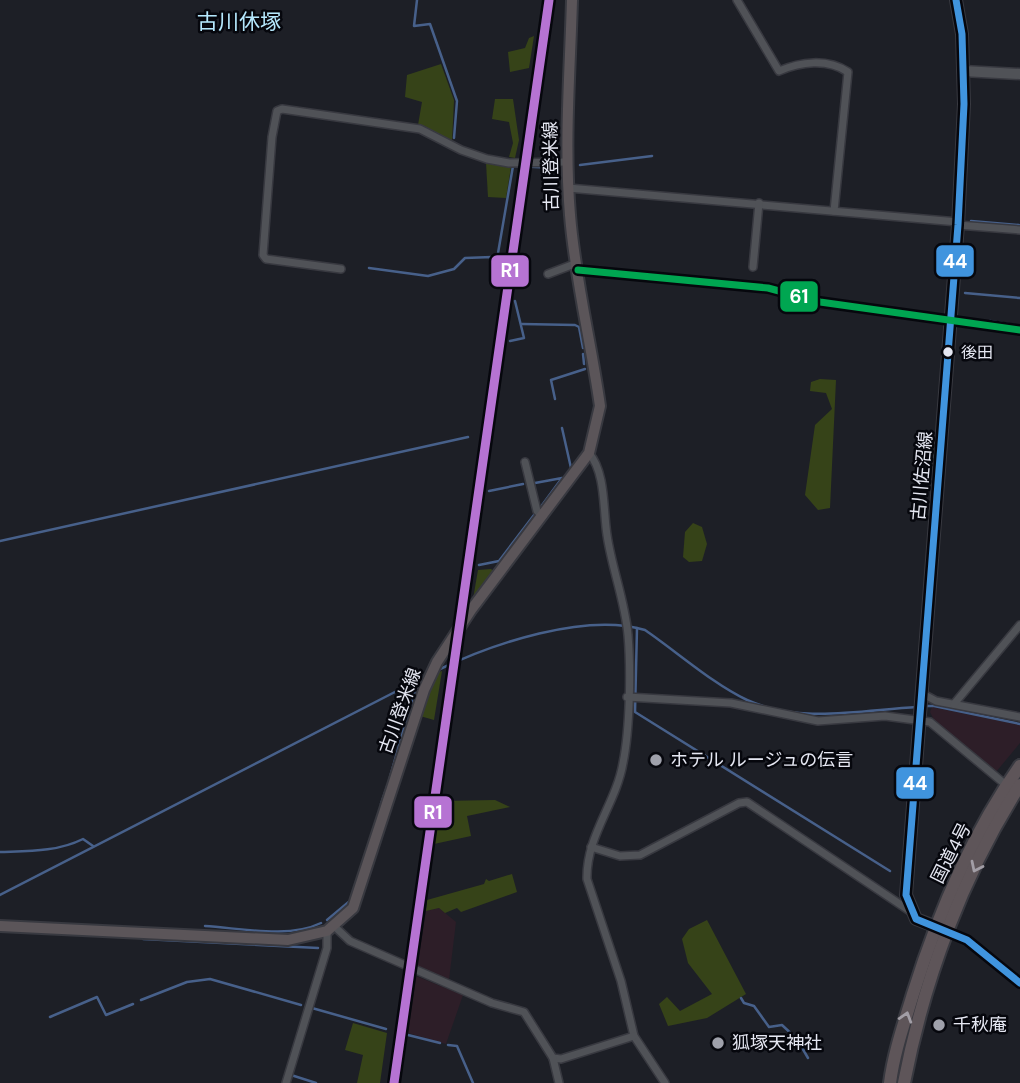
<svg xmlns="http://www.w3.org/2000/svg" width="1020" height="1083" viewBox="0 0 1020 1083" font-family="'DM Sans','Noto Sans JP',sans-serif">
  <rect width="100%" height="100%" fill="#1d1f26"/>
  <g fill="#2d1e28">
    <path d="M932,707L1020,725V743L996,772L936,724L930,712Z"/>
    <path d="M439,908L456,922L449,980L417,967L426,911Z"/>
    <path d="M416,976L463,995L446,1044L408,1033Z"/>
  </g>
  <g fill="#364318">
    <path d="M534,36L529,68L510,72L508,52L525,48L529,38Z"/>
    <path d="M441,64L454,100L452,142L418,125L422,102L405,97L407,75Z"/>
    <path d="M495,99H513L519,140L515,158L509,157L513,143L509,122L492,119Z"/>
    <path d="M486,163L511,167L506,198L488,197Z"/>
    <path d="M820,379L836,380L830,508L818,510L805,495L815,425L832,409L826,393L810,391L811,382Z"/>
    <path d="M693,523L702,527L707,544L702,561L689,562L683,557L685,532Z"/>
    <path d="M491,569L495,572L473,599L478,570Z"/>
    <path d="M442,671L434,720L420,716L434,674Z"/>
    <path d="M495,800L510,807L467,816L471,836L434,844L441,801Z"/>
    <path d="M512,874L517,892L461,912L457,908L445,913L439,908L426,911L427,900L484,884L486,879L489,881Z"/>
    <path d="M707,920L746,994L707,1018L668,1026L659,1004L667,997L680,1011L712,994L688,963L682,939L689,929Z"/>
    <path d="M353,1023L387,1033L380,1083H357L363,1055L345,1050Z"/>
  </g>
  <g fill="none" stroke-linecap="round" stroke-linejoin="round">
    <g stroke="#47608a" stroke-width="2.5">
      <path d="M417,0L414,26L430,24L457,101L454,138"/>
      <path d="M580,165L652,156"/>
      <path d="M512,166L558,168"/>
      <path d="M971,221L1019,225"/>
      <path d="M497,259L513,166"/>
      <path d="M369,268L428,276L454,269L465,258L492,257L500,260"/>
      <path d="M965,293L1020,298"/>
      <path d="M990,321L1020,326"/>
      <path d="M522,324L575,325L579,327L583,348"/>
      <path d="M510,341L524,338L515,301"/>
      <path d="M583,354L584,364"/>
      <path d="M555,399L551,380L585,369"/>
      <path d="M562,428L571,468"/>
      <path d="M535,483L562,478L540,508"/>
      <path d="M489,491L523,484"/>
      <path d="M0,541L468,437"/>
      <path d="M479,565L499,561L534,515"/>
      <path d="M637,628L635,712L890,871"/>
      <path d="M438,670C492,644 585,612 645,630C677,652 713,684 747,700C800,724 862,710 917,707"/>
      <path d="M924,706H934L1020,724"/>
      <path d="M390,777L418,680"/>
      <path d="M381,804L387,787"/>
      <path d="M0,852C28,851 57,852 83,839L93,846"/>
      <path d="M0,895L426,676"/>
      <path d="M327,920L351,900"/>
      <path d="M205,926C240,928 288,939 321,923"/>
      <path d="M143,939L318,948"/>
      <path d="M741,998L744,1003L754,1006L769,1027L782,1025L797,1039L808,1058"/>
      <path d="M141,1000L187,982L210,979L301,1005"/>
      <path d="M312,1008L386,1029"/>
      <path d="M50,1017L97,997L106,1015L133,1004"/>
      <path d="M408,1035L440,1043"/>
      <path d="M448,1045L457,1046L473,1083"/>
      <path d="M291,1075L316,1083"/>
    </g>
    <g stroke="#383940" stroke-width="10">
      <g id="street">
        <path d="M737,0L779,71C800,62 827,58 848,72L834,211"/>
        <path d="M568,188L958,222"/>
        <path d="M958,225L1020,230"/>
        <path d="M753,267L759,203"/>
        <path d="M341,269L266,259L263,255L272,137L277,111L282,109L420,129L461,150L487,159L509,163L567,162"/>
        <path d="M578,270L768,288L820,302L1020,330"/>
        <path d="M548,274L577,263"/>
        <path d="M589,453C606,473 603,510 607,535C612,569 625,601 628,635C631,670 630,729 623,763C616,804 586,836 587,879L621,981L634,1036L665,1083"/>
        <path d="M525,462L537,511L543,516"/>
        <path d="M921,693L936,701L1020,717"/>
        <path d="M627,697L731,703L818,721L885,716L930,722L1006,785"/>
        <path d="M954,704L1020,625"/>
        <path d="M591,847L620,856L640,855L739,803L747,802L910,911"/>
        <path d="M334,926L350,941L492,1003L524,1012L553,1058L561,1059L634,1036"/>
        <path d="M947,931L967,940L1020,983"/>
        <path d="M553,1058L559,1083"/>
        <path d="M286,1083L327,948V931"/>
      </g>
    </g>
    <g stroke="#383940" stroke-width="13">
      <path id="secondary" d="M963,71L1020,74"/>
    </g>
    <g stroke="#383940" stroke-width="14">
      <g id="primary">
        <path d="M0,926L288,940L327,931L353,908L424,690L437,662L471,610L589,453L600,406C591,342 575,279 570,215C564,143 570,72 572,0"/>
        <path d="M942,929L916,919L906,895L958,225L964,104L962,34L956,0"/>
      </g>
    </g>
    <g stroke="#383940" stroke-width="16">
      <g id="highway">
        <path d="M890,1083C894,1052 904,1024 913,994C938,914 971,835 1020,766"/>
        <path d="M904,1083C924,979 963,874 1020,785"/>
      </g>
    </g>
    <use href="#street" stroke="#505257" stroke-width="7"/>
    <use href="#secondary" stroke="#505257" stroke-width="10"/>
    <use href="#primary" stroke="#5b5559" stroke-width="10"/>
    <use href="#highway" stroke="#5e5559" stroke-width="12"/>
    <g stroke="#06070d" stroke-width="12">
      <path id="bus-1" d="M956,0L962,34L964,104L958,225L906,895L916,919L967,940L1020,983"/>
    </g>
    <g stroke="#06070d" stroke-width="12">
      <path id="bus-2" d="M578,270L768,288L820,302L1020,330"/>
    </g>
    <use href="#bus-1" stroke="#4094de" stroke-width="7"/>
    <use href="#bus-2" stroke="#00a651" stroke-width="7"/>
    <g stroke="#06070d" stroke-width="14">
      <path id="rail-1" d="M394,1083L549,0"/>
    </g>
    <use href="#rail-1" stroke="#b673d3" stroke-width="9"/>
  </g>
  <defs><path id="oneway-chevron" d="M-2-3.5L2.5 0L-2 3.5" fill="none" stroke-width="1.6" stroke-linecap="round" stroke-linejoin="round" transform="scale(1.75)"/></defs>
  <g stroke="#a29ea6">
    <use href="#oneway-chevron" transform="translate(976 867) rotate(116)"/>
    <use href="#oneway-chevron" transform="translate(906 1017) rotate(-73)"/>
  </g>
  <circle fill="#e5e7f2" stroke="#06070d" stroke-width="2.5" cx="948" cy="352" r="6"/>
  <g fill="#9fa1ab" stroke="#06070d" stroke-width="2.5">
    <circle cx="656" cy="760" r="7"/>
    <circle cx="939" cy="1025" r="7"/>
    <circle cx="718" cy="1043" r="7"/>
  </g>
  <g text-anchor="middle" stroke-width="5" stroke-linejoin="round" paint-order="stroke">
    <g font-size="16" fill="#e5e7f2" stroke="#06070d" text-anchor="start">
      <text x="961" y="358">後田</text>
    </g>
    <g font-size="18" fill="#e5e7f2" stroke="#06070d">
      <text transform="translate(551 166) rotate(-91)" y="6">古川登米線</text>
      <text transform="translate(922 476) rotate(-85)" y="6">古川佐沼線</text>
      <text transform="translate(400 711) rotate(-70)" y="6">古川登米線</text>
      <text transform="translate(951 853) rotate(-63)" y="6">国道4号</text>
    </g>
    <g font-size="18" fill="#e5e7f2" stroke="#06070d" text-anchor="start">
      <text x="670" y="766">ホテル ルージュの伝言</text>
      <text x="953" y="1031">千秋庵</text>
      <text x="732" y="1049">狐塚天神社</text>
    </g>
    <g font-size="21" fill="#b5e8fd" stroke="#06070d">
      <text x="239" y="29">古川休塚</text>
    </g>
  </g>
  <g stroke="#06070d" stroke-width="2.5">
    <rect x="935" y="244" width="40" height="34" rx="7" fill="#4094de"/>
    <rect x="490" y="254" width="40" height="34" rx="7" fill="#b673d3"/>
    <rect x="779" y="280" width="40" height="33" rx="7" fill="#00a651"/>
    <rect x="895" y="766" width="40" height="34" rx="7" fill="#4094de"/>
    <rect x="413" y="795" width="40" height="34" rx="7" fill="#b673d3"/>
  </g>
  <g font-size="19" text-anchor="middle" font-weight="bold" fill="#fff">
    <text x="955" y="268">44</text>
    <text x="510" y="277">R1</text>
    <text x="799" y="303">61</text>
    <text x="915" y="790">44</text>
    <text x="433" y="819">R1</text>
  </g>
</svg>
